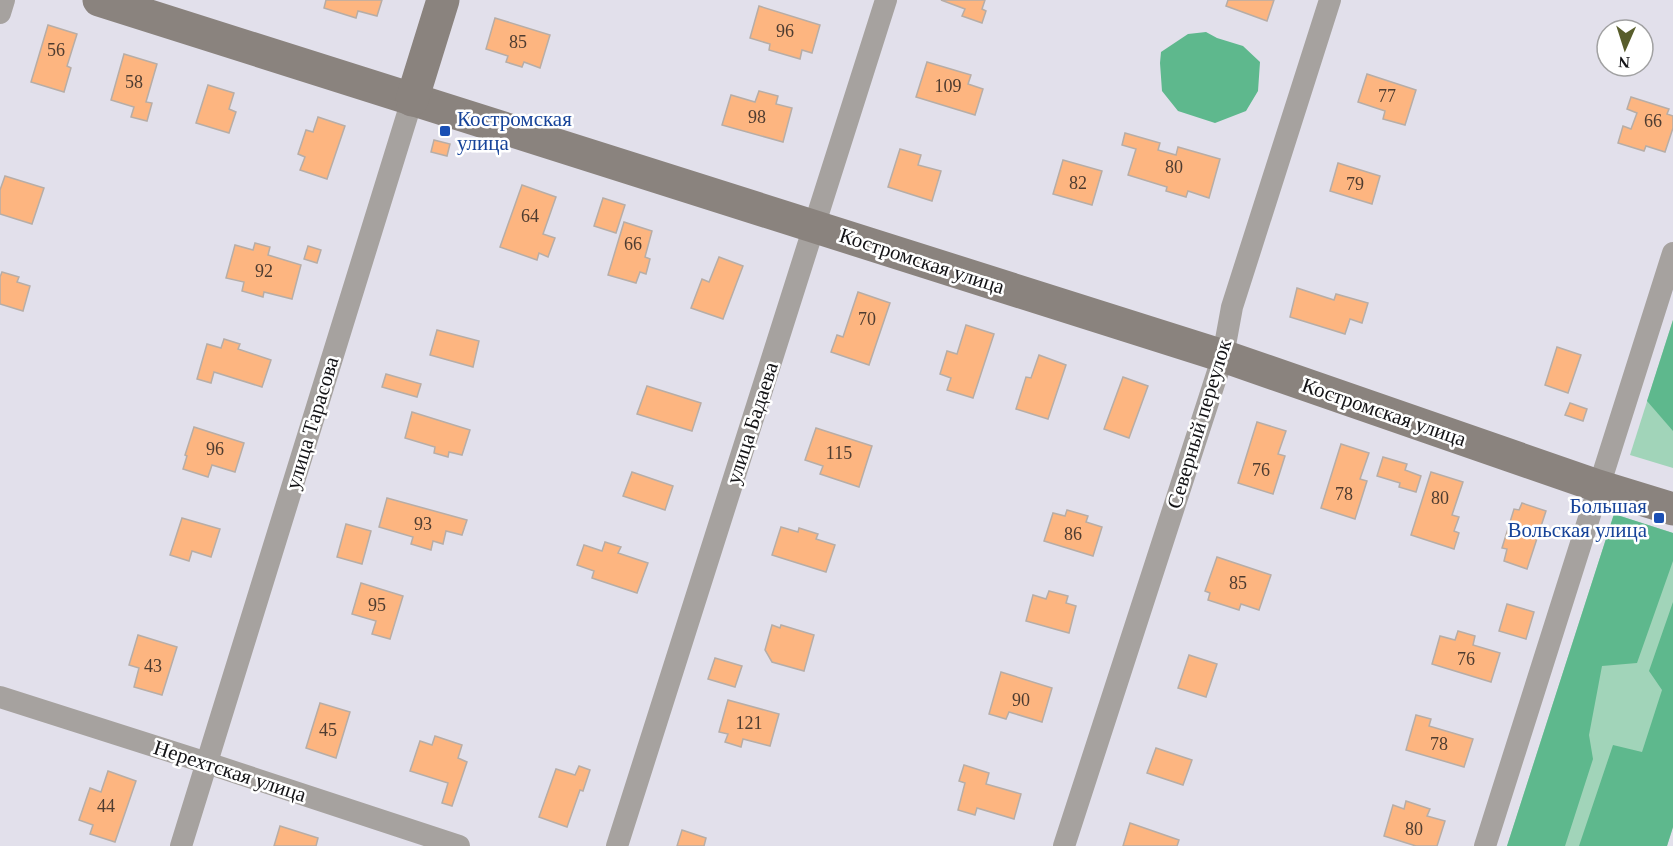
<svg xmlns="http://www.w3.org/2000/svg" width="1673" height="846" viewBox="0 0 1673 846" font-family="Georgia,serif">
  <rect width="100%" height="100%" fill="#e2e0eb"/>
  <g fill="#a1d4b9">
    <path d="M1673,320V468L1630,455Z"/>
    <path d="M1614,514L1673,533V827L1667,846H1507Z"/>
  </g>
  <g fill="#5eb88d">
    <path d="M1206,32L1217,38L1243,46L1260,62L1258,91L1246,111L1215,123L1178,111L1162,91L1160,63L1161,52L1188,34Z"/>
    <path d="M1673,320V431L1647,401Z"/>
    <path d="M1614,514L1673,533V561L1637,663L1602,666L1589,735L1593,759L1565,846H1507Z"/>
    <path d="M1673,602V827L1667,846H1579L1613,745L1642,752L1662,690L1649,671Z"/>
  </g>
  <g fill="#fdb580" stroke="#b7ada6" stroke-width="1.5">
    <path d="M326,0H382L377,16L358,11L356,18L324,8Z"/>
    <path d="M941,0H985L982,9L986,11L982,23L962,16L965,9Z"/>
    <path d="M1228,0H1274L1267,21L1226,6Z"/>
    <path d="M759,6L820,25L812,53L802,50L800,59L769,50L770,44L750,38Z"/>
    <path d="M495,18L550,35L540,68L524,62L522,67L506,62L508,56L486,49Z"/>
    <path d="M48,25L77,34L67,66L71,68L64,92L31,82Z"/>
    <path d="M124,54L157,64L146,102L152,103L147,121L131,117L134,107L111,100Z"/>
    <path d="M927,62L971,75L968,84L983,89L975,115L916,97Z"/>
    <path d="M1367,74L1416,90L1405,125L1383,119L1385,111L1358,102Z"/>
    <path d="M208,85L234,93L229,109L236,112L229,133L196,123Z"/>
    <path d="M759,91L778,96L776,104L792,108L783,142L722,125L731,95L755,102Z"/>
    <path d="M1631,97L1669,109L1667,114L1673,116V128L1665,152L1646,146L1644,151L1618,143L1623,126L1631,129L1637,113L1627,109Z"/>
    <path d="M318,117L345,126L327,179L300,170L305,157L298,154L306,130L313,132Z"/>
    <path d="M1125,133L1160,143L1158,150L1176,155L1178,147L1220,159L1209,198L1188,191L1186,197L1166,191L1167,187L1128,175L1136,149L1122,145Z"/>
    <path d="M434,140L450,144L447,156L431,152Z"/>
    <path d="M900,149L921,155L918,165L941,171L932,201L888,187Z"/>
    <path d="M1063,160L1102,171L1092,205L1053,194Z"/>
    <path d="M1338,163L1380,176L1372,204L1330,191Z"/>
    <path d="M5,176L44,188L32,224L0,214V190Z"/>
    <path d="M522,185L556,197L543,234L555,238L548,257L539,253L537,260L500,247Z"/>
    <path d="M603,198L625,205L616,233L594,226Z"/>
    <path d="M624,222L652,231L645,257L650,259L646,274L640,272L636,283L608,275Z"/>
    <path d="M255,243L270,247L268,255L301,265L292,299L264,292L263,297L242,291L244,282L226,278L235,245L253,250Z"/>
    <path d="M308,246L321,250L317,263L304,259Z"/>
    <path d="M719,257L743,266L723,319L691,308L702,279L709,282Z"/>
    <path d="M2,272L19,277L17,282L30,286L23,311L0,304V277Z"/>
    <path d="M1297,288L1334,300L1336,294L1368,303L1362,323L1350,319L1345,334L1290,317Z"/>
    <path d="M858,292L890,303L869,365L831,352L837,335L843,337Z"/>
    <path d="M966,325L994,334L973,398L947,390L951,378L940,374L947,351L957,354Z"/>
    <path d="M437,330L479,341L473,367L430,355Z"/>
    <path d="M224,339L240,344L238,349L271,360L262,387L214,372L211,383L197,379L207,344L221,348Z"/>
    <path d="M1557,347L1581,355L1568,393L1545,385Z"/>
    <path d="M1039,355L1066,365L1048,419L1016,409L1026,377L1031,378Z"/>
    <path d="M386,374L421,384L417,397L382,387Z"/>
    <path d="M1123,377L1148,386L1129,438L1104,429Z"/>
    <path d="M647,386L701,403L692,431L637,414Z"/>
    <path d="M1570,403L1587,409L1583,421L1565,415Z"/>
    <path d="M412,412L470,430L462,455L449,452L448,457L434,453L435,447L405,438Z"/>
    <path d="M1257,422L1286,431L1278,454L1285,456L1273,494L1238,483Z"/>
    <path d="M194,427L244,443L235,472L212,465L208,477L183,469L187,456L185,455Z"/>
    <path d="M816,428L872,446L859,487L820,474L823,466L805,460Z"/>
    <path d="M1341,444L1369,453L1360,479L1367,481L1355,519L1321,508Z"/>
    <path d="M1383,457L1407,464L1405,470L1421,476L1416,492L1399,487L1400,483L1377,476Z"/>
    <path d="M632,472L673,486L665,510L623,496Z"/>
    <path d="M1431,472L1463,482L1452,515L1459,517L1454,531L1459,533L1454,549L1411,535Z"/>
    <path d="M387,498L467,520L462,535L446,531L443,544L433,541L431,550L411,544L413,537L379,527Z"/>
    <path d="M1522,503L1546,511L1527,569L1504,561L1507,549L1502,548L1514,509L1519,510Z"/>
    <path d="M1067,510L1088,516L1086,522L1102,527L1093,556L1044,541L1053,513L1065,516Z"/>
    <path d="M182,518L220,529L211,557L192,551L189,561L170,555Z"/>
    <path d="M346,524L371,531L362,564L337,557Z"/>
    <path d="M781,527L798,532L799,528L818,534L816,539L835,545L826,572L772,555Z"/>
    <path d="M605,542L621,547L618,553L648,563L637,593L592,578L594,571L577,565L584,545L602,551Z"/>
    <path d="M1217,557L1271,575L1259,610L1241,604L1239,610L1208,600L1210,593L1205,591Z"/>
    <path d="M361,583L403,596L390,639L372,634L376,621L352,614Z"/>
    <path d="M1049,591L1068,596L1066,603L1076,606L1069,633L1026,621L1033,595L1046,599Z"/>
    <path d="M1507,604L1534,612L1526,639L1499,631Z"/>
    <path d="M772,625L780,628L781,625L814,635L804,671L772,662L765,650Z"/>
    <path d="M1458,631L1475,636L1473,645L1500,653L1491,682L1432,664L1440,636L1455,640Z"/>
    <path d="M138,635L177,647L162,695L134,687L139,668L129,665Z"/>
    <path d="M1189,655L1217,664L1206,697L1178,688Z"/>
    <path d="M715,658L742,666L735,687L708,679Z"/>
    <path d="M1001,672L1052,688L1042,722L1009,712L1006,719L989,714Z"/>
    <path d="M728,700L779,714L770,746L743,739L741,747L725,742L728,734L719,732Z"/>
    <path d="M320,703L350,712L336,758L306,748Z"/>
    <path d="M1416,715L1431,719L1429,726L1473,739L1464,767L1406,750Z"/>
    <path d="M435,736L462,745L458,758L467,762L452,806L442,803L448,783L410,771L420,741L432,745Z"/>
    <path d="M1156,748L1192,760L1183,785L1147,773Z"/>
    <path d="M964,765L989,773L986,784L1021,794L1014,819L977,808L975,815L958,810L965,783L959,781Z"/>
    <path d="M579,766L590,770L583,791L580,790L567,827L539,817L556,769L575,775Z"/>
    <path d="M108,771L136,781L115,842L90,834L93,825L79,820L90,788L101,792Z"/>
    <path d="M1406,801L1430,809L1427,816L1445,821L1437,846H1416L1384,836L1393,805L1404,809Z"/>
    <path d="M1130,823L1179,840L1177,846H1123Z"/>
    <path d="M280,826L318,838L316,846H274Z"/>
    <path d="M682,830L706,838L704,846H677Z"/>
  </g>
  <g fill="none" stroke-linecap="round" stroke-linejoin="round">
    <g stroke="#a6a29f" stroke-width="22">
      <path d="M0,13L4,0"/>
      <path d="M0,697L207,763L459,846"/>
      <path d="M181,846L412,100"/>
      <path d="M617,846L886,0"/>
      <path d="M1064,846L1223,356L1232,307L1330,0"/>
      <path d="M1485,846L1673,253"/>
    </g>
    <g stroke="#8a837e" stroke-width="33">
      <path d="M99,0L1223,356L1598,486L1673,509"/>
      <path d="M412,100L443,0"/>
    </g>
  </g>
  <g fill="#1a4fb4" stroke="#fff" stroke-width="2">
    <rect x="439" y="125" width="12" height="12" rx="3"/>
    <rect x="1653" y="512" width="12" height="12" rx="3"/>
  </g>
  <g text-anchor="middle" stroke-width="5" stroke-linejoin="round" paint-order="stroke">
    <g font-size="18" fill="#4e3c30">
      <text x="785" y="37">96</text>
      <text x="518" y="48">85</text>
      <text x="56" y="56">56</text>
      <text x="134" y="88">58</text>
      <text x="948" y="92">109</text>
      <text x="1387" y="102">77</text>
      <text x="757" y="123">98</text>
      <text x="1653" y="127">66</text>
      <text x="1174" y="173">80</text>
      <text x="1078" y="189">82</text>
      <text x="1355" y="190">79</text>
      <text x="530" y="222">64</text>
      <text x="633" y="250">66</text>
      <text x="264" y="277">92</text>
      <text x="867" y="325">70</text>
      <text x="215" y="455">96</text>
      <text x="839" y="459">115</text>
      <text x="1261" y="476">76</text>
      <text x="1344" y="500">78</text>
      <text x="1440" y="504">80</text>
      <text x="423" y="530">93</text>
      <text x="1073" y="540">86</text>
      <text x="1238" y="589">85</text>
      <text x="377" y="611">95</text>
      <text x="1466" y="665">76</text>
      <text x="153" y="672">43</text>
      <text x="1021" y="706">90</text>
      <text x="749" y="729">121</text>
      <text x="328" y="736">45</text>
      <text x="1439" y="750">78</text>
      <text x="106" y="812">44</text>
      <text x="1414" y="835">80</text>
    </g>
    <g font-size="21" fill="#164399" stroke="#fff" text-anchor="start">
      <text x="457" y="126">Костромская<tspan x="457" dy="24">улица</tspan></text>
      <text x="1647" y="513" text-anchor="end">Большая<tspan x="1647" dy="24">Вольская улица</tspan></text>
    </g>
    <g font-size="21" fill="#131316" stroke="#fff">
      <text transform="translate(922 261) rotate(18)" y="7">Костромская улица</text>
      <text transform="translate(1384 412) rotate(19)" y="7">Костромская улица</text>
      <text transform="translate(312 423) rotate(-73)" y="7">улица Тарасова</text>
      <text transform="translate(752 423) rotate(-72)" y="7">улица Бадаева</text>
      <text transform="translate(1199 424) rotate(-73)" y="7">Северный переулок</text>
      <text transform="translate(230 771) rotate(18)" y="7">Нерехтская улица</text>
    </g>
  </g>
  <g transform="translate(1625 48) rotate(183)"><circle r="28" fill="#ffffff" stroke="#a1a1a2" stroke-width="1.5"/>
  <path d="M0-4.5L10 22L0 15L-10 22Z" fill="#585d2b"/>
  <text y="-9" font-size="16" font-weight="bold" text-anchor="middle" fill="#131316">N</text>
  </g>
</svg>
